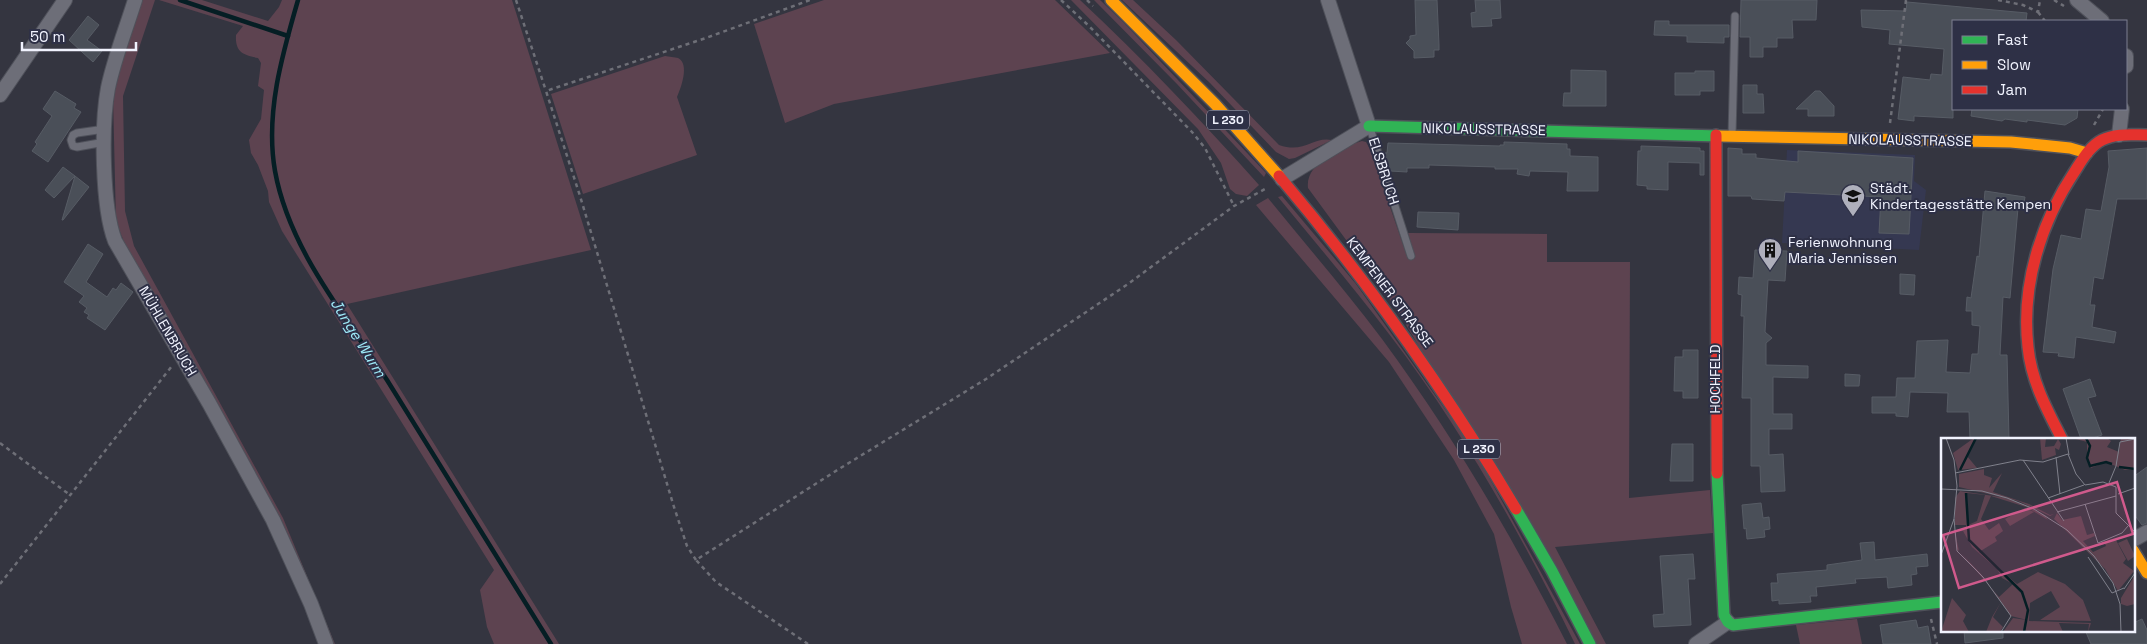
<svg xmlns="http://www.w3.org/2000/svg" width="2147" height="644" viewBox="0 0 2147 644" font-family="'Space Grotesk',sans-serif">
  <rect width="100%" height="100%" fill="#343540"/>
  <path fill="#353851" d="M1787,150L1915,155L1914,181L1926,190L1919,250L1782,243Z"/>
  <g fill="#5d4350">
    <path d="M142,0H155L123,96L125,211L134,246L283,518L335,644H330L131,259L116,222L113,97L115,85Z"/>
    <path d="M159,0H202L268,21L279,7L282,0H512L591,250L347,304L559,644H494L487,627L480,590L494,570L282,231L269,202L268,191L258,165L251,153L249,140L261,119L264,90L258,86L261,63L258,58C243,55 235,52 236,35L243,26Z"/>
    <path d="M824,0H1055L1110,53L834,104L785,123L754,24Z"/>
    <path d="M1071,0H1080C1143,59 1202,121 1259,185L1247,196L1236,194L1230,189L1221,163L1198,129Z"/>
    <path d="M1094,0H1100L1124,23L1266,173L1264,177L1177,84Z"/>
    <path d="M1122,0H1133L1176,40L1279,145C1305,154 1313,136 1332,140L1295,158L1289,159L1276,152L1210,83Z"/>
    <path d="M665,56C669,57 675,57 678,58C690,64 681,88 677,97L697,155L583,194L551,94Z"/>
    <path d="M1362,141L1366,142L1370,149L1408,259L1415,258L1408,233L1547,234V262H1630L1629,498L1710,490L1713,533L1555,547L1606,644H1596L1396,308L1308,188C1305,163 1341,147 1362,141Z"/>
    <path d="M1282,196L1356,284L1474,450L1580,644H1575C1538,568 1497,493 1451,422C1400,342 1338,270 1278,197Z"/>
    <path d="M1268,198C1306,245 1346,291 1382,339C1453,435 1513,538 1567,644H1522L1511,607L1494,534L1454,460L1389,362L1256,205Z"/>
    <path d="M1857,619L1862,644H1800L1796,625Z"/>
  </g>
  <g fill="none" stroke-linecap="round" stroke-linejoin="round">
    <g stroke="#051e24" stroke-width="4.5">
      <path d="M180,0L288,36"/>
      <path d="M298,0C282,55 265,114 275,171C289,249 345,315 387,380C442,468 496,556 551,644"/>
    </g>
  </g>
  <g fill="#4a4f58" stroke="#575c65">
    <path d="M1415,0H1437L1439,45V50H1434V57L1414,58V51L1406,43L1410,39V36L1416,35Z"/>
    <path d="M1475,0H1500L1501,18L1491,19L1492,26L1472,27L1471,13L1476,12Z"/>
    <path d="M1741,0H1817L1816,20H1792L1793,38H1777V47H1763V57H1750V37H1740Z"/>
    <path d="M1907,2L2027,13L2026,21H1953V118L1914,116V121L1898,119L1903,77L1930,80L1931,74L1942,75L1944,49L1889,44L1890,30L1862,27L1861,10L1906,11Z"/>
    <path d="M88,16L99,25L87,40L102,51L93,62L69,40Z"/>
    <path d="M1655,21H1669V25H1729V37H1724V43L1687,42V36L1654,35Z"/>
    <path d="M1571,70L1606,71V106H1563L1564,93H1571Z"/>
    <path d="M1695,71H1714V91H1700V95H1675V73H1695Z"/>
    <path d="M1743,85H1757V94H1763L1764,113H1743Z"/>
    <path d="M55,91L76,104L74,108L81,112L48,162L32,151L37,144L35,142L52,116L43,109Z"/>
    <path d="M1815,91H1820L1834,106V116H1808V109H1796Z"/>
    <path d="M1972,109H2078L2077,118L2065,125L2027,120V122L2005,119L2002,121L1971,116Z"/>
    <path d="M1504,142L1567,144V149H1570V156L1598,157V191H1567L1568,172L1530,171L1529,176L1517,174L1518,169H1495V167L1429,165V168H1407V172L1390,171L1385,153H1387L1388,143L1500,146V145H1504Z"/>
    <path d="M1641,146L1700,148V151H1704V175H1700V163L1668,162V190L1647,189V186L1637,185L1638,151H1641Z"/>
    <path d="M1728,148L1742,149V154H1756V158L1798,162V151L1913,158L1909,234L1879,233L1881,197L1785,192L1784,201L1752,199L1751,196H1728Z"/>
    <path d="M2147,148V199H2117L2103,279L2094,277L2090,305H2095L2092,327L2116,332L2114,343L2076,337L2074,358L2058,356L2059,353L2043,352L2053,269L2061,235L2081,239L2086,209L2101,211L2109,167L2108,151Z"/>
    <path d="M63,167L75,176L54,198L45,190Z"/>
    <path d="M75,176L89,187L63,220H62Z"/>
    <path d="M1985,191L2025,197L2023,209L2018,208L2010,298L2003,297L2000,355H2007L2009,439H1970L1969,412H1947L1948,393L1910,392L1908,417L1896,416V413H1872V397H1896L1897,378H1915L1917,341L1948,340L1946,372L1970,373L1972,354H1978L1980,326L1972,325V311H1966L1967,297L1971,298L1977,256L1979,257Z"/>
    <path d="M1418,212L1459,213L1458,230L1417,227Z"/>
    <path d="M88,244L103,254L86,282L107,297L113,288L116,290L121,283L133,292L105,330L87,318L89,315L84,312L87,308L79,302L84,296L64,282Z"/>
    <path d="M1755,250L1787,251L1785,281L1768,280L1765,332L1772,338L1766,343V365L1808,366V378L1773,377V414H1792V429H1769V455L1783,454L1785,491L1761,492L1760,466H1751V398H1742L1744,316H1741L1742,295L1738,294L1739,277L1753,278Z"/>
    <path d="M1900,274L1915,275L1914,295L1900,294Z"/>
    <path d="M1683,350H1698V398H1683V391H1674L1675,357H1683Z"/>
    <path d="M1845,374L1860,375L1859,386H1845Z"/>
    <path d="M2090,379L2096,396L2088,398L2102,435L2090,439H2081L2063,389Z"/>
    <path d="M1672,444H1693V481H1670Z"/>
    <path d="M2147,467V523L2142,525L2133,513V477Z"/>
    <path d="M1761,503L1763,518L1769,517L1770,529L1764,530L1765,537L1747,539L1746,528L1744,529L1742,505Z"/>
    <path d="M1874,542L1875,560L1927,554L1928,566L1916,567L1917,574L1911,575L1912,585L1888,588L1887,577L1855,579L1856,583L1816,587L1817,596H1810L1811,602L1779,604V600L1772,601L1771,583H1778L1777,574L1827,570V565L1862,560L1860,543Z"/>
    <path d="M1693,554L1695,579H1688L1691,625L1654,627L1653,615L1664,614L1660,556Z"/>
    <path d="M2142,619L2147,630V644H2091L2085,630H2133V623Z"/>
    <path d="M1916,620L1918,628L1928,626L1931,644H1883L1880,625Z"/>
    <path d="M1964,630H2003V638L1965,643Z"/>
  </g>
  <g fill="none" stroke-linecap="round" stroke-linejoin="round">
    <g stroke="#4f515a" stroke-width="9">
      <g id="lane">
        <path d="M1370,128L1411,256"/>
        <path d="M1732,135L1735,16"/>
        <path d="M105,142L77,147L73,146L71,140L73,135L77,133L105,129"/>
      </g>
    </g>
    <g stroke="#4f515a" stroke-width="16">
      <g id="street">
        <path d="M135,0C126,29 114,59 108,88C101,125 102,207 115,241L209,403L273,520L311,604L326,644"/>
        <path d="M2077,0L2102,21"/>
        <path d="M2126,56V66"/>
        <path d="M0,95L65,0"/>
        <path d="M2119,135L2122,109"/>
        <path d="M1282,179L1369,126L1328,0"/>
        <path d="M2133,540L2147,532"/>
        <path d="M1696,644L1728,622"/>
      </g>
    </g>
    <g stroke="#4f515a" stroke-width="14">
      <g id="fast">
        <path d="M1369,126L1719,136"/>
        <path d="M1717,473L1724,615L1728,622L1733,625L1942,602"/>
        <path d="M1516,509L1552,571L1590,644"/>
      </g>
    </g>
    <g stroke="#4f515a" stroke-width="14">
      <g id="slow">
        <path d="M1111,0L1215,104L1279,176"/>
        <path d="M1719,136L2011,142L2070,148L2087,153"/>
        <path d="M2133,550L2147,573"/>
      </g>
    </g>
    <g stroke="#4f515a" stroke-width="14">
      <g id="jam">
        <path d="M1716,135L1717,473"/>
        <path d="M1279,176C1367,280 1446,391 1516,509"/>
        <path d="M2062,439C2047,410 2031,380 2028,347C2021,285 2041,222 2075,171C2082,160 2090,146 2102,140C2116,133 2132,135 2147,135"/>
      </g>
    </g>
    <g stroke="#6e6f77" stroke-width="2.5" stroke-dasharray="4 4" stroke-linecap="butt">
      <path d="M516,0L546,91"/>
      <path d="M1061,0L1089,26L1192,132L1205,148L1234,206"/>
      <path d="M1087,0L1093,6"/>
      <path d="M1998,0L2023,5L2038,12L2040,0"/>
      <path d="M2054,0L2064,6"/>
      <path d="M2038,12L2045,21"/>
      <path d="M1890,123L1906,0"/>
      <path d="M2094,125L2103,109"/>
      <path d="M0,443L70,495"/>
      <path d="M696,560L687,546L674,507L580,196L546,91L706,38L810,0"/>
      <path d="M0,584L172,366"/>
      <path d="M1931,619L1937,644"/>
      <path d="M808,644L716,582L696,560L839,469L986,379L1128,284L1234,206L1265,189"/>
    </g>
    <use href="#lane" stroke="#6d6e78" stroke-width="7"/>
    <use href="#street" stroke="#6d6e78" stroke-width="14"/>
    <use href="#fast" stroke="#30b455" stroke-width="11"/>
    <use href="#slow" stroke="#ff9f0a" stroke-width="11"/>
    <use href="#jam" stroke="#e5322d" stroke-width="11"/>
  </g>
  <defs>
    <g id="school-pin" transform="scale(1.25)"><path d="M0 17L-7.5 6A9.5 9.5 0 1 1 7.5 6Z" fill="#afb0bc" stroke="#2e3046"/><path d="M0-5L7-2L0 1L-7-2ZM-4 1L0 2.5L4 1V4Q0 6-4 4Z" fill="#111"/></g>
    <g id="building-pin" transform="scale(1.25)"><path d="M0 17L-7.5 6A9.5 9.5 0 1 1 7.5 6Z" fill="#afb0bc" stroke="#2e3046"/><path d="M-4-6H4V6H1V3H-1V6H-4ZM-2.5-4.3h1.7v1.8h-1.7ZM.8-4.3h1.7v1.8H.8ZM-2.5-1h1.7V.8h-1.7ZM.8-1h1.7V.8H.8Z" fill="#111"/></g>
  </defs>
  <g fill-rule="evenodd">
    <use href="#school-pin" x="1853" y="196"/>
    <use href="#building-pin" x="1770" y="250"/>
  </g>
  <g text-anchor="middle" stroke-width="4" stroke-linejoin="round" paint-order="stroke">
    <g fill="#2e3046" stroke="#b6b8c7" stroke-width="1">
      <rect x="1207" y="110.5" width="42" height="19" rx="4"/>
      <rect x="1458" y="439.5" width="42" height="19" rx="4"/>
    </g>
    <g font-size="12" font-weight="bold" fill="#f1f3fe">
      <text x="1228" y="124">L 230</text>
      <text x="1479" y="453">L 230</text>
    </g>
    <g font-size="14" fill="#f1f3fe" stroke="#2e3046">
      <text transform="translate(1484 129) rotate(1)" y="5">NIKOLAUSSTRASSE</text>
      <text transform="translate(1910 140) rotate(1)" y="5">NIKOLAUSSTRASSE</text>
      <text transform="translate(1384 171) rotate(72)" y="5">ELSBRUCH</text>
      <text transform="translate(1390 292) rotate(53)" y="5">KEMPENER STRASSE</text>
      <text transform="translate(168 331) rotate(60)" y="5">MÜHLENBRUCH</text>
      <text transform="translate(1715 379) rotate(-90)" y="5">HOCHFELD</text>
    </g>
    <g font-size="14" fill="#f1f3fe" stroke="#2e3046" text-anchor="start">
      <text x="1870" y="193">Städt.<tspan x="1870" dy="16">Kindertagesstätte Kempen</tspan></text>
      <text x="1788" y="247">Ferienwohnung<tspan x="1788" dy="16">Maria Jennissen</tspan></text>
    </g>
    <g font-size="15" font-style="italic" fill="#9febf9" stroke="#2e3046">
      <text transform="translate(358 338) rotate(58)" y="5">Junge Wurm</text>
    </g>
  </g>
  <g transform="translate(1941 438)">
    <rect width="194" height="194" fill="#343540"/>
    <path d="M33,0H36L26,18L36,30L17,32L12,15ZM99,0H105L104,9L113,8L117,1L120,6L118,12L114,10L115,17L101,22ZM131,0H166L170,3L166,9L178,14L180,0L194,1V32H184L165,24L150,30L146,20V4ZM43,31V37L51,40L48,50L61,35L52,54L88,66L109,77L113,76L109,78L77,63L18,49V36ZM19,53L66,60L89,69L109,80L104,78L107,82L85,69L50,58L40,81L48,92L58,85L62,93L54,99L56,103L38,114L76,146L97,134L124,146L142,162L150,183L99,182L119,169L110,153L89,165L88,183L150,185L147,194L148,186L118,185L122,194H62L72,180L86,182L70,178L40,136L16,111L13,92L25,91V87H14V60ZM26,55L44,57L36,83L27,87ZM14,94L22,93L31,109L56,131L61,140L72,146L58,159L18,113ZM84,70L93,74L69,88L64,81ZM116,75L121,82L140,78L146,97L153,95L154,98L142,103L152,114L165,108L163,104L175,102L185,121L182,125L193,133L177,153L164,131L113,81ZM186,101L194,118L187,123L177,105ZM194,137V166L186,168L180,166V160ZM11,160L25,177L22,183L28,194H0ZM60,164L52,179L62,189L59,194H45L51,179Z" fill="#5d4350" fill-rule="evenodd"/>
    <path fill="none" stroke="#051e24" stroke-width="2.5" d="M145,0L149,8L146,20L149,28L165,24L171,26M178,29L194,31M19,32L35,0M25,55L28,102L81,154L87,172L83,194"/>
    <path fill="none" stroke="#80818c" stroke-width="1" d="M125,0L128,17M115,19L119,56M82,22L123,83M14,35L79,22L102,24L127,16L135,36L144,47L162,44L175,49V75L194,94M168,45L175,28L179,4L194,1M0,51L41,53L66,60L93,71L126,92L153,118L172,145L179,166L180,194M177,56L194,50M107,60L143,47M144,66L157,105L181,95L187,88M116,74L175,58M13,81L16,113L42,139L70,178L60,194M0,117L13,81L16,48L13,22L5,0M147,119L171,155L183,150M183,151L194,135"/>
    <path fill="#d05a8c" fill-opacity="0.15" stroke="#d05a8c" stroke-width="2.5" d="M176,44L192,96L18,150L2,97Z"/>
    <rect width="194" height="194" fill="none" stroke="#f1f3fe" stroke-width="2.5"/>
  </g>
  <rect x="1952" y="20" width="175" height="90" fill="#2e3046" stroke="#7c7e90"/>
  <rect x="1962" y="36" width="25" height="8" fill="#30b455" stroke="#7c7e90"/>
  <text x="1997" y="45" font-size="15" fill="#f1f3fe">Fast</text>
  <rect x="1962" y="61" width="25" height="8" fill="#ff9f0a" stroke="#7c7e90"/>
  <text x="1997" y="70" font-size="15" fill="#f1f3fe">Slow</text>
  <rect x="1962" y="86" width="25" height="8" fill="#e5322d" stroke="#7c7e90"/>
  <text x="1997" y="95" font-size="15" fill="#f1f3fe">Jam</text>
  <path d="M22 42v8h114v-8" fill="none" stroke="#f1f3fe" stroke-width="2.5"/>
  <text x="30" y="42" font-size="15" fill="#f1f3fe" stroke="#2e3046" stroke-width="4" paint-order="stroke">50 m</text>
</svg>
